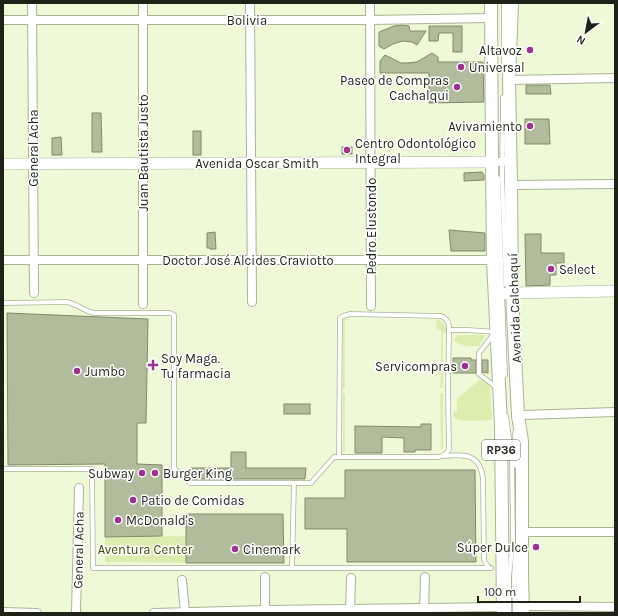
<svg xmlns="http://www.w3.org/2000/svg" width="618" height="616" viewBox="0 0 618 616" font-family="Karla,sans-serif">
  <rect width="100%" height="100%" fill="#eef9d7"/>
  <g fill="#dbeeb0">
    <path d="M343,319H348V320L345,321V389H343Z"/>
    <path d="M436,319C443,321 446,325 447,332L443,333V388H440L441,373H437V368H441V330H437Z"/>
    <path d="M458,335H485L479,346H464L453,340Z"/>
    <path d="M479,380H484L490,386L492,420C480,420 463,424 454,417L453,412L457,411V399Z"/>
    <path d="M440,393H443V449H441Z"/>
    <rect x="343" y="394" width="2" height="58"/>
    <path d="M186,536V563L105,562V537Z"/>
  </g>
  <g fill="#b1bc9c" stroke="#808a6b">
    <path d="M402,25L409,26L410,31H426L417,45L412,42L403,41L393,44L384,49L379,46V32L394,26Z"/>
    <path d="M429,26H462V52H453V33H439L438,41H429Z"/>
    <path d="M432,53L438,57V62H483L484,102L429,103V73H380V61L385,55L401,63H408L417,62Z"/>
    <path d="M526,85H550L551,94H526Z"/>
    <path d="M92,113H101L102,152H92Z"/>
    <path d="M525,119H549L550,144H525Z"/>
    <rect x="193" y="131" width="8" height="24"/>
    <path d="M61,137L62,155H52V138Z"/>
    <rect x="342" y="147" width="10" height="7"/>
    <path d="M482,172L484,175V180L464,181V173Z"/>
    <path d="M449,230L485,233V251H451Z"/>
    <path d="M215,232L216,249H210V248H207V233Z"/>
    <path d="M525,234H541V253H564V263H556V275H550V285L526,286Z"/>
    <path d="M7,313L148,319L146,423H137V464L162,465V536L105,537V464L8,465Z"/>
    <path d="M453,358H471V360H476V373H453Z"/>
    <path d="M482,360H488V373L482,372Z"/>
    <rect x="284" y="404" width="26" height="10"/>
    <path d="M421,424H431V450H415V452H404V438L382,437V453H355V426L421,427Z"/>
    <path d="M231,452H246V468H306L305,479H190V468H231Z"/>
    <path d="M345,470H475L476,562H347V529H305V498H345Z"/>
    <path d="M186,514H283L284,563H186Z"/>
  </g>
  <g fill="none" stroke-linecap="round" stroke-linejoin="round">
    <g stroke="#aab495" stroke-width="5.5">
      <g id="lane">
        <path d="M504,65V3"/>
        <path d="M503,97L502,175L506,285"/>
        <path d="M498,178L505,375"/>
        <path d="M3,303L67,302C77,304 84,311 94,313H170L174,315V468L190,483H311L334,457H439C444,455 447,454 449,449L448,392L449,330C449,323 448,319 441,316L350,314L343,316L340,318L339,457"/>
        <path d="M449,330H468L496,332"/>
        <path d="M493,335L479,353V374L496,387"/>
        <path d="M506,416L512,460L513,540L509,577V613"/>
        <path d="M515,433L516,466"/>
        <path d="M444,456C465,454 481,454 483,480L484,560L488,567L490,568"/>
        <path d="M3,469H92L93,568H491"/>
        <path d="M292,568L294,483"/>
        <path d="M515,613L514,577L516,549"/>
      </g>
    </g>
    <g stroke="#aab495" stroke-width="10">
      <g id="street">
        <path d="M32,3L34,293"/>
        <path d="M143,3V304"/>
        <path d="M250,3L252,302"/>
        <path d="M370,3L371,306"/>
        <path d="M3,20H370L491,18"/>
        <path d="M509,80L615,78"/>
        <path d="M492,162H498L511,160"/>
        <path d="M511,185L615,184"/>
        <path d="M3,260H493"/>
        <path d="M522,415L615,412"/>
        <path d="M522,532H615"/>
        <path d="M265,577V613"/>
        <path d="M182,580L185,613"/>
        <path d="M523,606L615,607"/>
        <path d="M3,612L37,613"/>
        <path d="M350,612L351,578"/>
        <path d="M424,612L425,577"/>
        <path d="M76,613L79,488"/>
        <path d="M154,613L265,610L503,607"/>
      </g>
    </g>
    <g stroke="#aab495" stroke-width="12">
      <g id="secondary">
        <path d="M3,164L492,162"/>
        <path d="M495,294L512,293L615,291"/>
      </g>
    </g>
    <g stroke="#aab495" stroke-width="14">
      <g id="primary">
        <path d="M491,3L492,162L493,260L501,425L503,613"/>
        <path d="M512,3L509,80L511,185L512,293L518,416L522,441V575L523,613"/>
      </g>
    </g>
    <use href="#lane" stroke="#fff" stroke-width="4"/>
    <use href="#street" stroke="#fff" stroke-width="8"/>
    <use href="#secondary" stroke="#fff" stroke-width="11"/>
    <use href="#primary" stroke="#fff" stroke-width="12"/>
  </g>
  <g fill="#9e3293" stroke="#fff" stroke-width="1.5">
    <circle cx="530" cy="50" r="4"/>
    <circle cx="461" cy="67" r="4"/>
    <circle cx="457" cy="87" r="4"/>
    <circle cx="530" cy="126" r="4"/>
    <circle cx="347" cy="150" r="4"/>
    <circle cx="551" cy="269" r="4"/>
    <path d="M151 359h4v4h4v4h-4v4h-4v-4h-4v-4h4z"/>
    <circle cx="465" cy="366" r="4"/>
    <circle cx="77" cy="371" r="4"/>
    <circle cx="142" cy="473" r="4"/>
    <circle cx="155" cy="473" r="4"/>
    <circle cx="133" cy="500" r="4"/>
    <circle cx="118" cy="520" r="4"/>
    <circle cx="536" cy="547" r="4"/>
    <circle cx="235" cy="549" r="4"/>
  </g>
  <g text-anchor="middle" stroke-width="3" stroke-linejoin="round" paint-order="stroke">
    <rect fill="#fff" stroke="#62655d" stroke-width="1" x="482" y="440" width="38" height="20" rx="3"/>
    <g font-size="12" font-weight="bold" fill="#1f2317">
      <text x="501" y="454">RP36</text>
    </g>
    <g font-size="13" fill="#1f2317" stroke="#fff">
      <text x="247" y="25">Bolivia</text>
      <text transform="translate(33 148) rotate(-90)" y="5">General Acha</text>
      <text transform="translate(143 153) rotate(-90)" y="5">Juan Bautista Justo</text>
      <text x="257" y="168">Avenida Oscar Smith</text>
      <text transform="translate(371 226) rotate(-90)" y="5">Pedro Elustondo</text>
      <text x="248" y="265">Doctor José Alcides Craviotto</text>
      <text transform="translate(514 308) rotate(-92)" y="5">Avenida Calchaquí</text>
      <text transform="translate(78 550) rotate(-89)" y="5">General Acha</text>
    </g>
    <g font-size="13" fill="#1f2317" stroke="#fff" text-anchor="start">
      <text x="522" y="55" text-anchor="end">Altavoz</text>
      <text x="469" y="72">Universal</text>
      <text x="449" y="85" text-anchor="end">Paseo de Compras<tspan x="449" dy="15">Cachalqui</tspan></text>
      <text x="522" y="131" text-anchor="end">Avivamiento</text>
      <text x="355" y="148">Centro Odontológico<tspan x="355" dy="15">Integral</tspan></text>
      <text x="559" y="274">Select</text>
      <text x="161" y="363">Soy Maga.<tspan x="161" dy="15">Tu farmacia</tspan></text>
      <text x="457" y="371" text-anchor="end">Servicompras</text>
      <text x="85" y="376">Jumbo</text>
      <text x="134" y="478" text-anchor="end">Subway</text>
      <text x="163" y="478">Burger King</text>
      <text x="141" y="505">Patio de Comidas</text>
      <text x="126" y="525">McDonald's</text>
      <text x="528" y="552" text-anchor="end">Súper Dulce</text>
      <text x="243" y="554">Cinemark</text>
    </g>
    <g font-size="13" fill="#3a4905" stroke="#fff">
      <text x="145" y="554">Aventura Center</text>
    </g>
  </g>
  <rect width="618" height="616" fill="none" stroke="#1f2317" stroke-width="8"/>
  <g transform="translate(586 32) rotate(212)" stroke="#ffffff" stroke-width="3" paint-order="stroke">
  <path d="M0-3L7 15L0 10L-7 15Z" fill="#1f2317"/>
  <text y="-6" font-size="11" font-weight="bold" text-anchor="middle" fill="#1f2317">N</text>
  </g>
  <path d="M478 596v6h102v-6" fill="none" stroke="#1f2317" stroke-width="2"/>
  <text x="484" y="596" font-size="12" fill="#1f2317" stroke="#ffffff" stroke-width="3" paint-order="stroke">100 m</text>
</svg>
